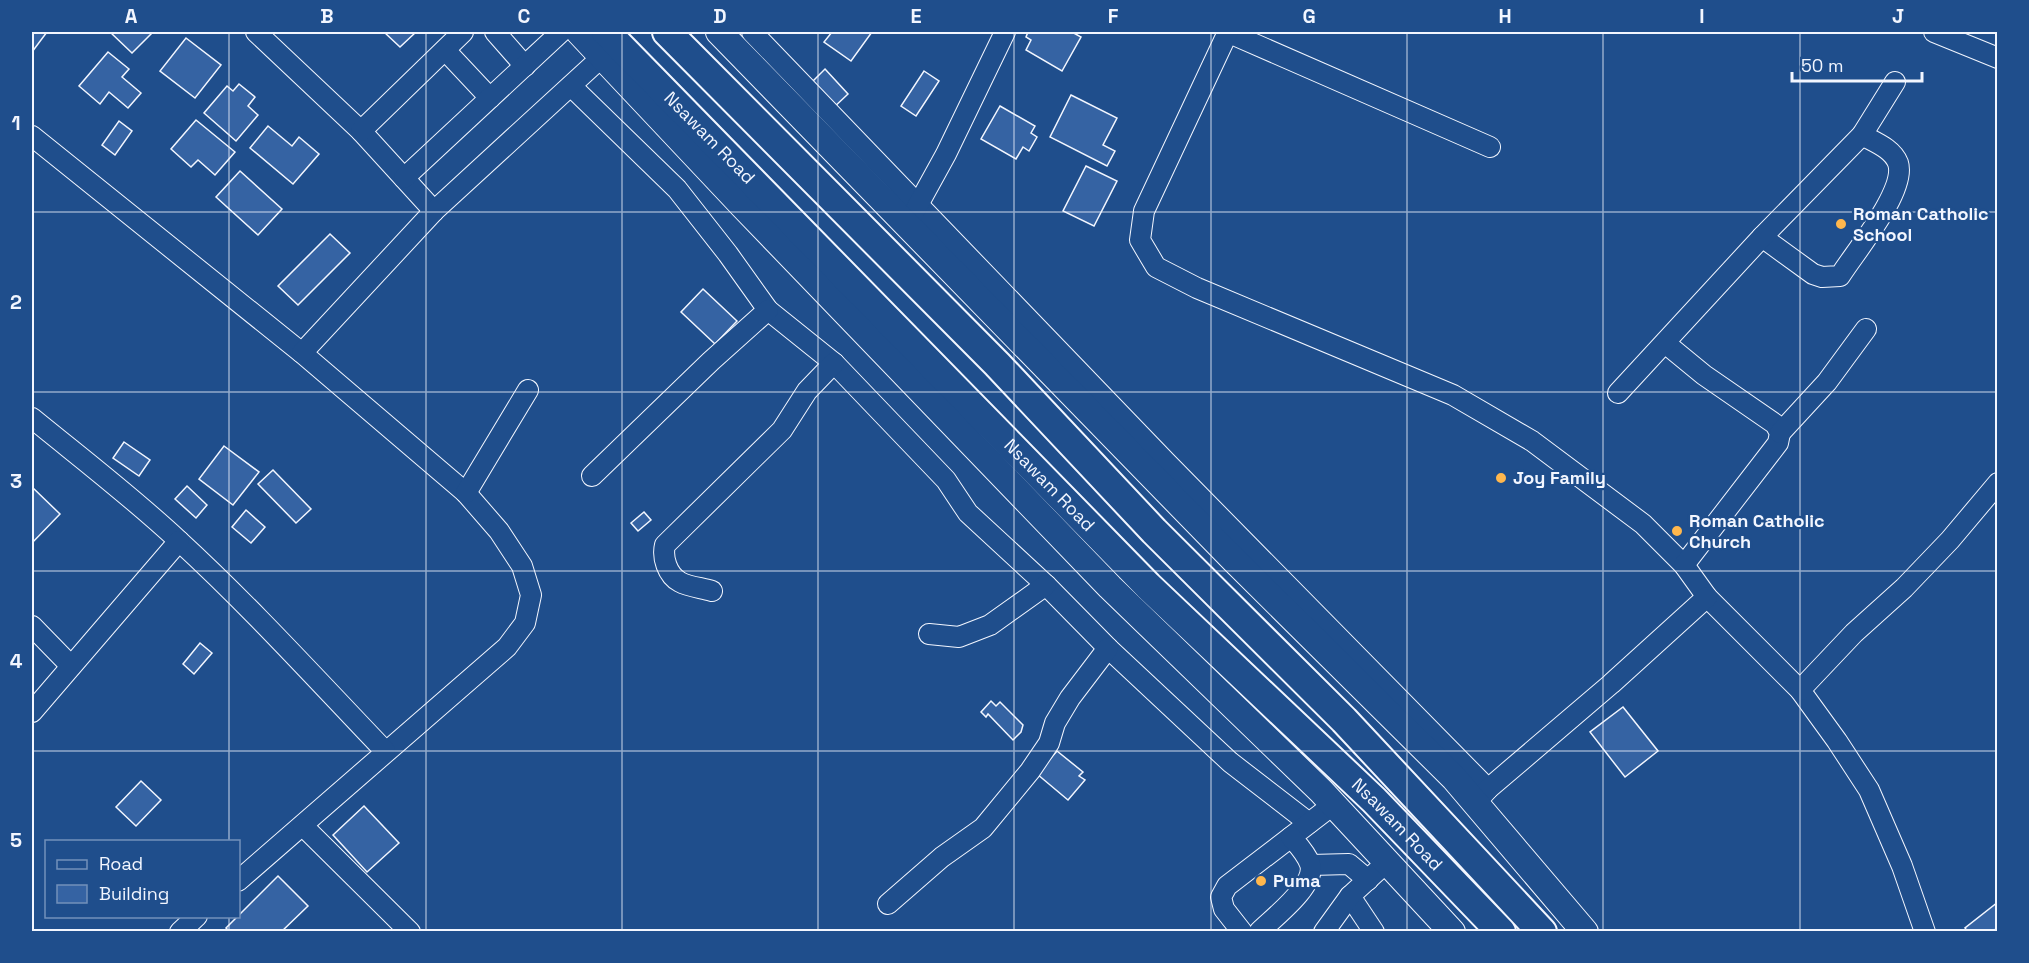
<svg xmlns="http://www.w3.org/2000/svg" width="2029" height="963" viewBox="0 0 2029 963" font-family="'Space Grotesk',sans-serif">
  <rect width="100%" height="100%" fill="#1f4e8c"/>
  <g fill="#3563a3" stroke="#f2f6ff" stroke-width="1.5">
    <path d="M32,32H47L32,52Z"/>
    <path d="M110,32H153L132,53Z"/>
    <path d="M384,32H416L400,47Z"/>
    <path d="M832,32H872L851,61L824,42Z"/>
    <path d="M1028,32H1072L1081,37L1062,71L1026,50L1031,40L1026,37Z"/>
    <path d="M186,38L221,65L195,98L160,71Z"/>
    <path d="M108,52L129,69L122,77L141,93L128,108L109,92L100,104L79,86Z"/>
    <path d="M825,69L848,94L831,110L808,86Z"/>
    <path d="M924,71L939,81L916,116L901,106Z"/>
    <path d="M239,84L255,97L248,106L258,115L236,141L204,113L227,86L233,91Z"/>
    <path d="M1071,95L1117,118L1103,145L1115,151L1107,166L1050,137Z"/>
    <path d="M1000,106L1035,126L1031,133L1037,137L1029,151L1023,147L1016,159L981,139Z"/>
    <path d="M196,120L235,152L215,175L198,160L191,167L171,149Z"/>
    <path d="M119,121L132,131L115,155L102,145Z"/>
    <path d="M268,126L292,146L299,137L319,154L293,184L250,148Z"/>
    <path d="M1086,166L1117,181L1094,226L1063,211Z"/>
    <path d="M240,171L282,209L258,235L216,197Z"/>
    <path d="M330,234L350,253L298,305L278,286Z"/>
    <path d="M703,289L737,321L715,344L681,312Z"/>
    <path d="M124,442L150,460L139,476L113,458Z"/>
    <path d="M224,446L259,472L233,505L199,479Z"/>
    <path d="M273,470L311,509L296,523L258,484Z"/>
    <path d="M187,486L207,505L196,518L175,499Z"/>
    <path d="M32,487L60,514L32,543Z"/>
    <path d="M246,510L265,527L251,543L232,527Z"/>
    <path d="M644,512L651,520L638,531L631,523Z"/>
    <path d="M200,643L212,653L194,674L183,664Z"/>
    <path d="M991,701L996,706L1000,702L1023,725L1021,732L1013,740L988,714L986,717L981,712Z"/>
    <path d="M1623,707L1658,751L1625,777L1590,732Z"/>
    <path d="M1057,751L1083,772L1079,776L1085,780L1068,800L1037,774Z"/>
    <path d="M141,781L161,800L136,826L116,807Z"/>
    <path d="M364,806L399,843L367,872L333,835Z"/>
    <path d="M278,876L308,906L281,932H230L226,928Z"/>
    <path d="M1998,902V927L1992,932H1968L1965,928Z"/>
  </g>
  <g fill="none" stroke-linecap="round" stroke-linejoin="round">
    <g stroke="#f2f6ff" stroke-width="22">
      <g id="minor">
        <path d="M256,32L361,131L434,211"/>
        <path d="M495,32L525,66"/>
        <path d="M752,32L1166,462L1488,789"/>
        <path d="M1227,32L1490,147"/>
        <path d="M1228,32L1144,211L1140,240L1156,267L1197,288L1453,395L1532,441L1643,524L1684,565L1707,597L1800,690L1837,741L1869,790L1902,866L1925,932"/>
        <path d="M1934,32L1998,58"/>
        <path d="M445,50L490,98"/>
        <path d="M571,86L677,189L728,254L768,310L834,363L946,480L968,513L1046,585L1108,648L1230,762L1309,823"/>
        <path d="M361,131L463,32"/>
        <path d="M32,136L302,353L466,493L499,531L522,566L531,595L525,623L507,647L238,881"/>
        <path d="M404,178L561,32"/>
        <path d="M913,214L946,154L1005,32"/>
        <path d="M1762,237L1813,274L1822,277L1840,276C1855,252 1907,190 1898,163C1892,148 1874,142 1862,135"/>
        <path d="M1665,343L1704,375L1775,424L1780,433L1778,443L1684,565"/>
        <path d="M302,353L434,211L603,56"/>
        <path d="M1618,393L1762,237L1862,135L1895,82"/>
        <path d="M32,418C81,458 132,497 178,540C251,607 317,680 385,751"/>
        <path d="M1780,433L1827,382L1866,329"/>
        <path d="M592,476L711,361L768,310"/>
        <path d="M466,493L528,390"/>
        <path d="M712,591C703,588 689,587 680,582C667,575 662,557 665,545L782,430L807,391L834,363"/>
        <path d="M32,626L71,666"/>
        <path d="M929,634L959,637L990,625L1046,585"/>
        <path d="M1800,690L1854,633L1904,588L1950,540L1998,483"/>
        <path d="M32,712L179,541"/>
        <path d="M1479,799L1488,789L1611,684L1707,597"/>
        <path d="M303,826L410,932"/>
        <path d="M1311,865L1349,864L1368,880"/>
        <path d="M1350,896L1374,932"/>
        <path d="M888,904L942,857L983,828L1030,771L1049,743L1055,723L1070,698L1108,648"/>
        <path d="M180,932L197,916"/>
        <path d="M1242,932L1224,909L1221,897L1227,886L1334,804"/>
        <path d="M1259,932C1273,918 1317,885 1310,864C1306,853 1298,845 1291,837"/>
        <path d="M1324,932L1350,896L1387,862"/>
      </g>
    </g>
    <g stroke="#f2f6ff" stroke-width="28">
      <g id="major">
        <path d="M579,32L742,205L1110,587L1321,791L1452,932"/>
        <path d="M719,32L1234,560L1454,778L1585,932"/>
      </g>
    </g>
    <g stroke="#f2f6ff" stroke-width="32">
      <g id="highway">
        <path id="s1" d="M606,32L1148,586L1374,800L1501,932"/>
        <path d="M667,32L997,364L1154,531L1344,720L1542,932"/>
      </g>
    </g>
    <use href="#minor" stroke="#1f4e8c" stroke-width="20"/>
    <use href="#major" stroke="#1f4e8c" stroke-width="26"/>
    <use href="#highway" stroke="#1f4e8c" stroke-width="28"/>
  </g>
  <path fill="none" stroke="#f2f6ff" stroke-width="1.5" stroke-opacity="0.55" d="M229,32V842M426,32V932M622,32V932M818,32V932M1014,32V932M1211,32V932M1407,32V932M1603,32V932M1800,32V932M32,212H1998M32,392H1998M32,571H1998M32,751H1998M229,916V932"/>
  <g fill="#ffb74d" stroke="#1f4e8c" stroke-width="2">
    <circle cx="1841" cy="224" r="6"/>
    <circle cx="1501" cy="478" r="6"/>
    <circle cx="1677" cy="531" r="6"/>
    <circle cx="1261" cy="881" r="6"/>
  </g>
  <g text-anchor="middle" stroke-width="4.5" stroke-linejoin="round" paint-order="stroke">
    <g font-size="18" fill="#f2f6ff" stroke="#1f4e8c">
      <text dy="6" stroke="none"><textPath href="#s1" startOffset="148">Nsawam Road</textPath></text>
      <text dy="6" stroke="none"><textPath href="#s1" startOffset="634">Nsawam Road</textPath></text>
      <text dy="6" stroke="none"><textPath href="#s1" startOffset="1120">Nsawam Road</textPath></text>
    </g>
    <g font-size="18" font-weight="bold" fill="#f2f6ff" stroke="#1f4e8c" text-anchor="start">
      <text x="1853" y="220">Roman Catholic<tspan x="1853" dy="21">School</tspan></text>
      <text x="1513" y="484">Joy Family</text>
      <text x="1689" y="527">Roman Catholic<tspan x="1689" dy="21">Church</tspan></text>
      <text x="1273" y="887">Puma</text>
    </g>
  </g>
  <rect width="2029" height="963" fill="none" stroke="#1f4e8c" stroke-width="66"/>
  <rect x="45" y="840" width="195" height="78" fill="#1f4e8c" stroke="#7391ba" stroke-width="1.5"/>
  <rect x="57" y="860" width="30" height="9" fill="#1f4e8c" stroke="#7391ba" stroke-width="1.5"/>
  <text x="99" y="870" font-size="18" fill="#f2f6ff">Road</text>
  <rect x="57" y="885" width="30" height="18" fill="#3563a3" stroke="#7391ba" stroke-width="1.5"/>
  <text x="99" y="900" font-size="18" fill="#f2f6ff">Building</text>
  <path d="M1792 72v9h130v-9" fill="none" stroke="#f2f6ff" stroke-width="3"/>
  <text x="1801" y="72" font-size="18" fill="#f2f6ff" stroke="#1f4e8c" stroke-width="4.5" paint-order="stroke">50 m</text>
  <rect x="33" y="33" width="1963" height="897" fill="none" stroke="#f2f6ff" stroke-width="2"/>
  <g font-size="20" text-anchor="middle" font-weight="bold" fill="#f2f6ff">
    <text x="131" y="23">A</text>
    <text x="327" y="23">B</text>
    <text x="524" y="23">C</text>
    <text x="720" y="23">D</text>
    <text x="916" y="23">E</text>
    <text x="1113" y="23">F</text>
    <text x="1309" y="23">G</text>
    <text x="1505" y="23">H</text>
    <text x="1702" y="23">I</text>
    <text x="1898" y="23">J</text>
    <text x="16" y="130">1</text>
    <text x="16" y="309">2</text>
    <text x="16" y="488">3</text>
    <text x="16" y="668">4</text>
    <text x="16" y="847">5</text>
  </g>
</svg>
